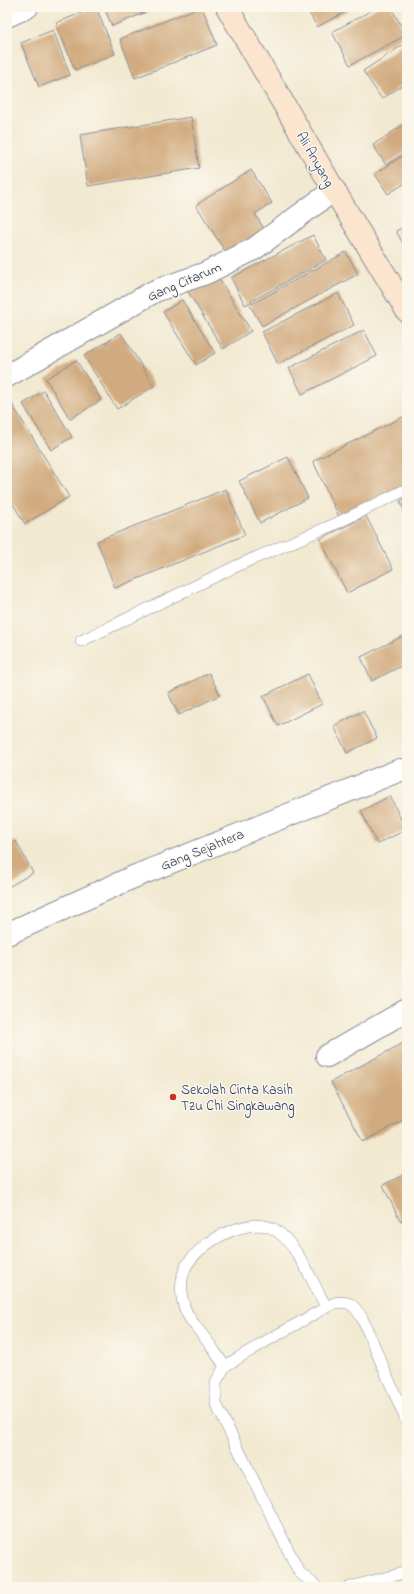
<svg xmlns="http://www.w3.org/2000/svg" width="414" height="1594" viewBox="0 0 414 1594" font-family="'Indie Flower',sans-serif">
  <rect width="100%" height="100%" fill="#fbf7ec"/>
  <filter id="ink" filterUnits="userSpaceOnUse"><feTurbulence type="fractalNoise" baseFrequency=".025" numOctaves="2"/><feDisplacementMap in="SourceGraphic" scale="8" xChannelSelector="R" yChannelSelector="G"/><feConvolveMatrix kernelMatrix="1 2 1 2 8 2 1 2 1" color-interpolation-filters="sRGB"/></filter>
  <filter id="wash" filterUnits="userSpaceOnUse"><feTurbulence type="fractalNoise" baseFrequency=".012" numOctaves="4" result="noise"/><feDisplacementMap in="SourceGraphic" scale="16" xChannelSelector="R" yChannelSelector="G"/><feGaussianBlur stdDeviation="0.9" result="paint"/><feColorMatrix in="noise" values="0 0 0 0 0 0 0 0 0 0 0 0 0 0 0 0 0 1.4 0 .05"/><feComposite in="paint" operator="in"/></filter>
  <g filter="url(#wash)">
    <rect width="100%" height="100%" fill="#f2e9d1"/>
    <g id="blocks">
      <g fill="#d1ab7f">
        <path d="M96,7L115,54L75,70L56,23Z"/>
        <path d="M104,7H159L112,26Z"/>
        <path d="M200,7H202L217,45L135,78L120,39Z"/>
        <path d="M306,7H350L351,9L317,27Z"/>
        <path d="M378,7H391L406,35L350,65L332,32Z"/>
        <path d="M53,30L70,75L39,87L21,43Z"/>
        <path d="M407,42V82L382,99L363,71Z"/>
        <path d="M191,117L199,168L88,186L80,135Z"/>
        <path d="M407,122V151L386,165L373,145Z"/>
        <path d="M407,153V182L388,194L375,174Z"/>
        <path d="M251,170L272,203L255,214L266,232L228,256L196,205Z"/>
        <path d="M407,225V250L396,231Z"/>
        <path d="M313,235L326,260L245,305L231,278Z"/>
        <path d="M346,252L358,274L262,326L250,305Z"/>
        <path d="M215,272L251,331L223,349L187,290Z"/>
        <path d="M338,293L354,325L278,364L262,332Z"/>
        <path d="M182,300L215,353L196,365L163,312Z"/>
        <path d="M364,330L377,356L302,394L289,368Z"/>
        <path d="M121,333L154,386L117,409L84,356Z"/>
        <path d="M76,360L101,400L70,419L46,379Z"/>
        <path d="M44,391L72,437L51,450L23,404Z"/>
        <path d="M10,401L69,497L25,524L7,494V403Z"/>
        <path d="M407,415V486L340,519L313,461Z"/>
        <path d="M288,457L308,498L260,523L239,481Z"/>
        <path d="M226,489L245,535L115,588L97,541Z"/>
        <path d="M407,497V516L400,501Z"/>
        <path d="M366,516L393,569L347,593L320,539Z"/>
        <path d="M407,634V663L372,681L361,657Z"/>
        <path d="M209,673L220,695L179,715L168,693Z"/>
        <path d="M308,674L322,704L278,726L263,696Z"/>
        <path d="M363,711L377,738L347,753L334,726Z"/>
        <path d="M390,796L406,830L377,844L361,811Z"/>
        <path d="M16,841L33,873L10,886L7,881V846Z"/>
        <path d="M407,1041V1118L363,1142L331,1082Z"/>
        <path d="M407,1173V1218L400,1221L383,1185Z"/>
      </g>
    </g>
  </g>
  <g filter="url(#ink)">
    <use href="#blocks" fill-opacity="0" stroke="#868c98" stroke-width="1"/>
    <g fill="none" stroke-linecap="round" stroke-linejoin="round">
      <g stroke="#868c98" stroke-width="12">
        <g id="lane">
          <path d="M81,641L243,563L335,524L407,489"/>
          <path d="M225,1366C219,1358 214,1350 208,1342C197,1327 185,1317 182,1298C181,1289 181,1280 184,1271C194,1244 251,1212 277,1231C298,1246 314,1285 326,1307"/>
          <path d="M317,1587L299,1572L216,1404V1382L225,1366L268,1340L334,1303C350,1300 354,1305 362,1318L407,1422"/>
          <path d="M350,1587L407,1572"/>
        </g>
      </g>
      <g stroke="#868c98" stroke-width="24">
        <g id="street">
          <path d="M7,16L27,7"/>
          <path d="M7,376L155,291L206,273L254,249L334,190"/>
          <path d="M7,934L131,878L400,770"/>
          <path d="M327,1056L407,1010"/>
        </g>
      </g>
      <g stroke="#868c98" stroke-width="24">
        <path id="secondary" d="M227,7L334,190L407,311"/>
      </g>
      <use href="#lane" stroke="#fff" stroke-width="11"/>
      <use href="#street" stroke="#fff" stroke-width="22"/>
      <use href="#secondary" stroke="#fce5cf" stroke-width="22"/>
    </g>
  </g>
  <circle fill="#c8321e" stroke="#fbf7ec" stroke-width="1.5" cx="173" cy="1097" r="4"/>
  <g text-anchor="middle" stroke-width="3" stroke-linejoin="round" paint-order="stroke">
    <g font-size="14" fill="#1b2f5e" stroke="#fbf7ec">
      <text transform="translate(316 159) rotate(60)" y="5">Ali Anyang</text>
      <text transform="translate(184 281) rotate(-23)" y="5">Gang Citarum</text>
      <text transform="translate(202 849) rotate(-22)" y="5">Gang Sejahtera</text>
    </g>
    <g font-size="14" fill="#1b2f5e" stroke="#fbf7ec" text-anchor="start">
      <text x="181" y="1094">Sekolah Cinta Kasih<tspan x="181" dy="16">Tzu Chi Singkawang</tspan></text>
    </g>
  </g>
  <rect width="414" height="1594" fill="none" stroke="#fbf7ec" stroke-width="24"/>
</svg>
